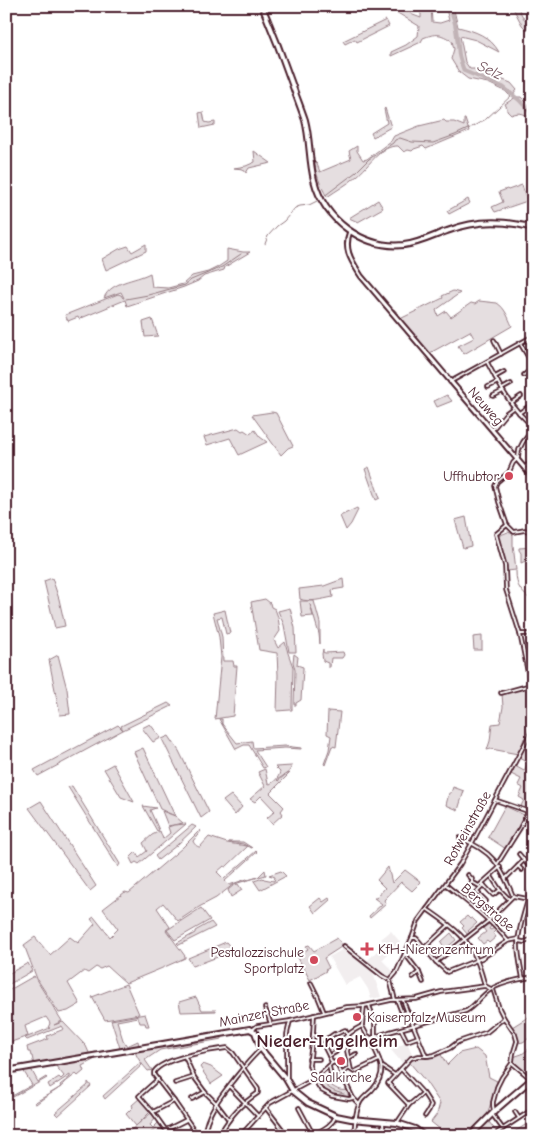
<svg xmlns="http://www.w3.org/2000/svg" width="539" height="1142" viewBox="0 0 539 1142" font-family="'Comic Neue',sans-serif">
  <rect width="100%" height="100%" fill="#fff"/>
  <filter id="ink" filterUnits="userSpaceOnUse"><feTurbulence type="fractalNoise" baseFrequency=".02" numOctaves="2"/><feDisplacementMap in="SourceGraphic" scale="10" xChannelSelector="R" yChannelSelector="G"/><feConvolveMatrix kernelMatrix="1 2 1 2 8 2 1 2 1" color-interpolation-filters="sRGB"/></filter>
  <g filter="url(#ink)">
    <g fill="#f2eeef">
      <path d="M391,931L400,942L382,960L395,973L391,976L387,977L366,962L385,943L381,939Z"/>
      <path d="M345,948L372,970L381,997L371,999L368,989L360,977L345,985L329,957Z"/>
      <path d="M407,1042L413,1056L403,1064L391,1050Z"/>
    </g>
    <g fill="#e5dee0" stroke="#987e86">
      <path d="M386,6H399L413,15L421,18V14L418,6H431L432,22L440,23L449,20L445,6H453L458,27C475,31 490,36 499,52L476,40L460,36L465,62L470,69H474L511,83L517,90L513,95H509L505,91L488,83L468,79L459,72L451,59L454,49L452,41C440,33 436,33 423,38L421,42L391,56V52L406,45L418,36L419,26Z"/>
      <path d="M512,6H517L529,28L527,30L522,25Z"/>
      <path d="M386,20L389,26L357,42L355,39L345,44L343,41Z"/>
      <path d="M516,97H521L533,109V120C525,114 521,111 511,115L507,111V108L505,104Z"/>
      <path d="M385,108L391,127L373,137L371,133L387,123L384,109Z"/>
      <path d="M203,112L205,122L209,123L215,122V125L201,128L199,113Z"/>
      <path d="M464,119H465L469,131L426,149L423,146L414,149L412,151L408,150L404,152L398,146C381,145 369,166 357,176C348,184 337,190 327,197C320,185 316,174 314,161L317,164L320,172L351,159L349,151L357,146V151L363,160L367,159L391,141L394,136L419,126L444,120L446,122H454L464,126Z"/>
      <path d="M254,151L271,163L249,168L246,173L243,169L234,168L246,166L255,162Z"/>
      <path d="M522,185L527,201L495,212L492,207L503,202L499,192L507,189L508,190Z"/>
      <path d="M468,199L470,203L449,214L447,211Z"/>
      <path d="M378,200L383,208L358,222L349,218Z"/>
      <path d="M146,244V251L106,270L102,259L119,249L128,246L132,252Z"/>
      <path d="M227,249L243,252H250L225,267L224,270L204,276L198,281L184,287L127,306L125,300L79,319L78,317L68,321L65,315L118,294L121,295L123,298H124L121,292L104,298C111,281 135,281 150,273L152,287L168,288L183,284L192,276L208,272L218,267L227,261Z"/>
      <path d="M453,291L460,293L436,310L438,316L446,311L451,317L471,303L475,304L479,301L497,303C505,308 508,317 512,326L464,354L458,346L474,338L470,331L428,354L392,310L394,309L402,318L443,298L442,296Z"/>
      <path d="M152,319L158,336L145,337L143,322Z"/>
      <path d="M447,395L452,401L437,407L434,401Z"/>
      <path d="M272,412L276,413L293,446L288,448L281,455L252,415Z"/>
      <path d="M238,428L242,431L244,430L250,434L255,430L260,437L267,442L239,455L230,438L207,445L204,437Z"/>
      <path d="M369,467L380,498L376,500L365,469Z"/>
      <path d="M357,508L358,510L351,524L346,530L340,516Z"/>
      <path d="M466,517L471,546L463,548L455,520Z"/>
      <path d="M508,532L513,534V545L516,570L507,571L498,536Z"/>
      <path d="M533,547L531,552L532,558L521,563V553L519,550V548Z"/>
      <path d="M52,578L59,599L65,626L55,628L44,581Z"/>
      <path d="M343,579L344,588L332,590L333,597C323,599 308,603 300,599L299,589L324,586Z"/>
      <path d="M265,599L270,603L271,607L275,609L278,617L280,631L274,640L278,648L285,642L288,653L293,667L292,707V710H290L277,711L278,675L277,653L259,650L251,602Z"/>
      <path d="M300,601H314L320,623V644L319,634L310,604L313,616L302,617Z"/>
      <path d="M290,608L295,628L296,652H289L284,625L278,611Z"/>
      <path d="M225,610L230,633L226,634L222,617L217,618L222,637L223,661H233L234,666H237L233,716L215,719L221,657L219,637L213,613Z"/>
      <path d="M482,636V650H474L473,637Z"/>
      <path d="M323,649V652L325,653L343,652L344,655L342,658H331L330,667H328V663L323,661L322,654Z"/>
      <path d="M294,654L298,657L297,665L303,667V669L301,700L296,703V705H294L295,670L293,662Z"/>
      <path d="M58,655L67,689L70,714L60,715L49,660Z"/>
      <path d="M530,687C533,704 535,722 526,738H524L522,745L518,754L491,749L487,750L490,741L492,724L500,723L503,707L502,694Z"/>
      <path d="M168,703L172,706L123,730L121,726Z"/>
      <path d="M328,711L340,712L336,747L332,746L325,765L324,764L329,750L331,736L327,734Z"/>
      <path d="M219,719H222V724L237,743L252,741L253,748L285,746L301,748V749L285,748L255,750L266,767L263,768L249,745H244L236,749Z"/>
      <path d="M150,724L161,738L153,742L142,728Z"/>
      <path d="M118,725L123,730L38,776L34,770Z"/>
      <path d="M169,736L179,751L209,812L201,818L162,739Z"/>
      <path d="M143,748L175,816L160,809L134,752Z"/>
      <path d="M525,748L533,753V798L529,808L526,809L520,808L524,800L519,797L523,788L518,785L521,779L511,774L515,766L524,771L528,763L519,758Z"/>
      <path d="M113,764L134,802L121,797L104,769Z"/>
      <path d="M292,766L289,772L277,780L278,781L285,775L290,773L270,793L284,807L281,811L283,814L272,824L267,818L275,811L261,796L255,802L250,799L265,786L258,772L265,769L268,783L270,784C275,781 278,779 280,772L275,767Z"/>
      <path d="M72,786L120,864L118,867L68,787Z"/>
      <path d="M453,787L464,791L458,810L446,805L449,793H451Z"/>
      <path d="M231,795L242,807L235,815L223,801Z"/>
      <path d="M41,801L96,886L90,891L29,808Z"/>
      <path d="M143,806L156,808L150,810L159,830L157,831Z"/>
      <path d="M505,806L524,815L516,833L506,849L488,837Z"/>
      <path d="M162,811L175,816L183,823L168,826Z"/>
      <path d="M186,824L139,864L136,862L133,864L130,858L136,852L139,857L147,851L143,843L152,835L160,831L163,839L170,833L168,827L174,825Z"/>
      <path d="M192,825L196,827L177,845L158,860L155,856Z"/>
      <path d="M200,830L201,831L193,841C194,844 197,847 200,847L209,837L227,843L247,846L243,844L228,842H243L252,848L248,846L226,867L224,866L217,872L224,879L256,851L257,852L225,881L229,885L247,879L248,880L258,877L265,870L266,875L234,884L216,898L199,907L178,921L163,903L157,908L170,927L166,930L185,956V958L160,969L126,983L107,966L100,969L96,967L88,973L84,971L68,983L80,1004L68,1011L59,1013L37,979L24,945L35,937L50,955L70,937L78,943L95,924L91,919L94,917L110,937L118,929L103,909L125,892L129,893L182,848Z"/>
      <path d="M388,867L392,883L405,870L421,882L412,891L401,882L384,900L386,904L370,918L369,916L382,904L374,898H376L385,888L377,880Z"/>
      <path d="M281,871L286,876L260,890L254,881L263,878L264,879L274,881L275,877L269,875Z"/>
      <path d="M238,884L242,890L231,897L228,890L234,885Z"/>
      <path d="M320,898L323,902L329,898L330,900L315,913L310,906Z"/>
      <path d="M201,908L210,920L175,940L167,930Z"/>
      <path d="M467,916L470,919L472,918L477,923L468,931L470,933L468,935L462,928L464,926L460,922Z"/>
      <path d="M211,922L215,927L179,945L177,943L195,933V931Z"/>
      <path d="M489,924L491,926L489,929L491,930L494,928L496,930L493,933L496,937L489,943L487,941L483,944L478,938L486,932L483,928Z"/>
      <path d="M451,933L456,940L445,949L441,942Z"/>
      <path d="M337,938L341,943V947L324,958L329,968L325,970L326,971L310,980L297,956L308,949L306,946L309,945L314,951Z"/>
      <path d="M226,942L234,951L193,966L188,958Z"/>
      <path d="M28,963L32,971L6,986V975Z"/>
      <path d="M34,976L62,1021L54,1025L63,1022L86,1046L90,1055L34,1065L32,1056H31L30,1052H28L27,1047L48,1039L47,1036L64,1029L62,1026L27,1040L25,1038L50,1028H48L50,1023L46,1017L25,1026L28,1036L6,1044V992Z"/>
      <path d="M126,984L139,1014L105,1020L92,997Z"/>
      <path d="M196,997L202,1010H216V1011L181,1012L179,1002Z"/>
      <path d="M145,1014L149,1026H146L145,1023H140L138,1017L117,1021L123,1040L127,1046L138,1041L139,1046L92,1055L91,1053L120,1048L111,1020Z"/>
      <path d="M533,1014V1040L531,1037L523,1042L518,1043V1038L512,1027Z"/>
      <path d="M222,1035V1039L160,1050L145,1060L152,1070L148,1071C143,1065 137,1059 135,1051L138,1049L139,1051V1049Z"/>
      <path d="M533,1046V1075L530,1076L513,1061V1057L522,1054Z"/>
      <path d="M476,1049L485,1056L489,1077L497,1081L488,1113L465,1136H441V1130L431,1122L437,1114L440,1103L426,1082L410,1063L416,1056L429,1058L440,1053L447,1065L459,1053Z"/>
      <path d="M126,1051L123,1053L99,1057L82,1066L84,1071L78,1076L76,1074L63,1084V1085C54,1093 45,1096 36,1104L34,1103L61,1087L60,1085L70,1077V1075L50,1088L48,1084L59,1077L61,1079L64,1076L55,1065L31,1069L38,1082L46,1077L47,1078L13,1097L12,1095H14L32,1085L23,1070L6,1073L7,1072Z"/>
      <path d="M140,1063L142,1065L105,1099L103,1096Z"/>
      <path d="M203,1064L211,1067L223,1076L211,1084L200,1067Z"/>
      <path d="M324,1076L326,1081L333,1085L332,1086C338,1090 341,1091 347,1090L349,1098C335,1097 325,1095 317,1082L321,1080L322,1077Z"/>
      <path d="M88,1082L91,1086L58,1116L55,1113L88,1085Z"/>
      <path d="M140,1098L151,1111L136,1126L126,1114L133,1107L132,1105Z"/>
      <path d="M151,1113L156,1118L150,1125L153,1128L159,1122L164,1129L155,1136H149L157,1129L156,1128L148,1135L147,1134L144,1136H124Z"/>
      <path d="M533,1120V1136H508Z"/>
      <path d="M489,1122L500,1136H473Z"/>
    </g>
    <g fill="none" stroke-linecap="round" stroke-linejoin="round">
      <g stroke="#91787e" stroke-width="1">
        <path d="M472,127L486,119L512,95"/>
        <path d="M323,197L356,172L369,159L393,143L395,140L400,138L412,142L433,143L455,135L470,128"/>
        <path d="M265,244L268,236L277,226L284,221L295,208L300,206L309,205L319,200"/>
        <path d="M126,299L148,295L185,285L191,280L222,267L241,254"/>
        <path d="M516,571C516,588 521,591 533,602"/>
        <path d="M324,1083C329,1090 335,1092 344,1094"/>
      </g>
      <path stroke="#c1b3b6" stroke-width="4" d="M448,6C457,20 457,39 459,55C460,60 462,65 464,71L503,87L519,100L533,115"/>
      <g stroke="#4a1f2b" stroke-width="5.5">
        <g id="minor">
          <path d="M494,340L501,354"/>
          <path d="M520,343L533,365"/>
          <path d="M487,362C499,385 512,410 533,426"/>
          <path d="M524,375L533,368"/>
          <path d="M495,377L504,372"/>
          <path d="M450,382L533,336"/>
          <path d="M488,387L498,382"/>
          <path d="M502,389L511,384"/>
          <path d="M493,396L503,391"/>
          <path d="M511,403L521,396"/>
          <path d="M519,413L529,406"/>
          <path d="M533,429L523,442L519,450L518,458L513,463L509,472L497,482L495,486L499,502L507,525L514,532L525,530L533,533"/>
          <path d="M492,430L506,413L514,407"/>
          <path d="M524,468L533,460"/>
          <path d="M507,525L496,534L505,566L506,590L520,634L530,683L533,701"/>
          <path d="M520,634H533"/>
          <path d="M501,693L527,686L533,683"/>
          <path d="M495,800L533,813"/>
          <path d="M460,838C492,851 500,864 513,896"/>
          <path d="M524,860L527,864"/>
          <path d="M498,863L520,828L533,802"/>
          <path d="M518,866L522,870"/>
          <path d="M468,875L472,879V882"/>
          <path d="M506,878L524,860L519,854"/>
          <path d="M482,883L493,895L500,890L491,876"/>
          <path d="M446,885C467,902 491,920 508,941L518,939"/>
          <path d="M484,885L477,892L486,901"/>
          <path d="M468,887L472,882L479,886L500,867"/>
          <path d="M500,890L509,899"/>
          <path d="M427,909C444,921 463,933 473,952C479,963 482,975 485,986"/>
          <path d="M412,938H416L418,940L436,962L447,972L482,958L508,941"/>
          <path d="M518,941L524,942L533,939"/>
          <path d="M344,946L382,976L390,980"/>
          <path d="M424,948L449,925"/>
          <path d="M405,954L419,972L413,977"/>
          <path d="M436,962L488,921L513,896L528,899L533,897"/>
          <path d="M419,972L423,982"/>
          <path d="M523,979C521,968 518,956 518,944C518,927 528,901 533,884"/>
          <path d="M390,980L396,973L412,938L418,921L460,864L472,843L530,734L533,725"/>
          <path d="M390,980L395,1000"/>
          <path d="M311,983L318,997L324,1012"/>
          <path d="M493,989L499,1008L504,1018L515,1034L517,1041L513,1054L512,1063L502,1077L497,1087L493,1102V1106L494,1111"/>
          <path d="M397,1000L402,1013L408,1012"/>
          <path d="M403,1000L410,1019"/>
          <path d="M369,1005L375,1022V1037"/>
          <path d="M265,1008L271,1024"/>
          <path d="M314,1015L313,1034L309,1065L314,1079L321,1090L332,1096L349,1099L353,1098"/>
          <path d="M411,1020L426,1056"/>
          <path d="M362,1026L364,1006"/>
          <path d="M401,1029L407,1041L418,1037"/>
          <path d="M252,1030L257,1026L290,1021L347,1007L364,1006L391,1000L416,999L441,992L485,986L491,989"/>
          <path d="M313,1034L317,1037H320L324,1041L325,1048L329,1056"/>
          <path d="M336,1034L345,1030L348,1035"/>
          <path d="M348,1035L351,1045L348,1048L347,1051L351,1070L354,1072L379,1060"/>
          <path d="M328,1038L332,1045H337"/>
          <path d="M371,1038L389,1032L466,1011C475,1006 481,996 490,990C500,983 520,979 533,977"/>
          <path d="M324,1041L334,1034"/>
          <path d="M185,1057L194,1077L205,1092L216,1103L229,1120"/>
          <path d="M349,1058L356,1054"/>
          <path d="M309,1059H319"/>
          <path d="M332,1063L329,1056L336,1052C338,1040 352,1031 362,1026"/>
          <path d="M332,1063L336,1062L353,1098L359,1104"/>
          <path d="M512,1063L531,1079"/>
          <path d="M329,1066L331,1075"/>
          <path d="M383,1067L395,1075"/>
          <path d="M401,1069L423,1093L409,1105"/>
          <path d="M337,1076L350,1068"/>
          <path d="M158,1079L139,1096L153,1112L170,1136"/>
          <path d="M286,1079L287,1077V1034L290,1021"/>
          <path d="M175,1083L194,1077"/>
          <path d="M229,1086L258,1116"/>
          <path d="M424,1094L431,1105L429,1110L425,1116"/>
          <path d="M192,1099L205,1092"/>
          <path d="M266,1108L283,1130L285,1136"/>
          <path d="M299,1108L314,1136"/>
          <path d="M153,1112L174,1101"/>
          <path d="M515,1112L519,1118"/>
          <path d="M492,1114L503,1129"/>
          <path d="M383,1123L384,1136"/>
          <path d="M397,1123L409,1105L388,1083L411,1058L419,1056H428L434,1055L450,1048L458,1042L487,1032L504,1018"/>
          <path d="M166,1130L186,1120"/>
          <path d="M498,1132L533,1109"/>
          <path d="M204,1135L199,1133L194,1130L174,1101L154,1075V1072C163,1058 210,1050 227,1048L233,1053L258,1089V1093C240,1105 232,1114 221,1132"/>
          <path d="M204,1135C207,1112 221,1096 235,1078C243,1068 251,1058 261,1049"/>
          <path d="M240,1136L270,1103L314,1079L332,1063"/>
          <path d="M311,1136C321,1130 331,1127 336,1116"/>
          <path d="M354,1136C355,1125 355,1110 361,1101C364,1097 368,1094 372,1090C389,1071 380,1060 370,1040L371,1038L367,1035L362,1026"/>
        </g>
      </g>
      <g stroke="#4a1f2b" stroke-width="7">
        <path id="tertiary" d="M350,231C343,249 351,260 361,276L533,478"/>
      </g>
      <g stroke="#4a1f2b" stroke-width="8">
        <g id="secondary">
          <path d="M262,6C273,32 283,58 292,84C296,96 301,108 305,120C310,139 309,160 314,180C324,220 363,249 404,245C420,243 433,236 447,231C475,220 505,220 533,228"/>
          <path d="M6,1071L250,1029L255,1032L261,1049L286,1079L293,1091L308,1103L336,1116L351,1119L397,1123L415,1129L424,1136"/>
          <path d="M470,1136L497,1109L533,1078"/>
        </g>
      </g>
      <use href="#minor" stroke="#fff" stroke-width="2"/>
      <use href="#tertiary" stroke="#fff" stroke-width="3"/>
      <use href="#secondary" stroke="#fff" stroke-width="4"/>
    </g>
  </g>
  <g fill="#d1495b" stroke="#fff" stroke-width="2">
    <circle cx="509" cy="476" r="5"/>
    <path d="M364.5 941.5h5v5h5v5h-5v5h-5v-5h-5v-5h5z"/>
    <circle cx="314" cy="960" r="5"/>
    <circle cx="357" cy="1017" r="5"/>
    <circle cx="341" cy="1061" r="5"/>
  </g>
  <g text-anchor="middle" stroke-width="4" stroke-linejoin="round" paint-order="stroke">
    <g font-size="14" fill="#4a1f2b" stroke="#fff">
      <text transform="translate(486 406) rotate(49)" y="5">Neuweg</text>
      <text transform="translate(467 828) rotate(-61)" y="5">Rotweinstraße</text>
      <text transform="translate(488 907) rotate(41)" y="5">Bergstraße</text>
      <text transform="translate(264 1013) rotate(-11)" y="5">Mainzer Straße</text>
    </g>
    <g font-size="14" fill="#4a1f2b" stroke="#fff" text-anchor="end">
      <text x="499" y="481">Uffhubtor</text>
      <text x="378" y="954" text-anchor="start">KfH-Nierenzentrum</text>
      <text x="304" y="957">Pestalozzischule<tspan x="304" dy="16">Sportplatz</tspan></text>
      <text x="367" y="1022" text-anchor="start">Kaiserpfalz Museum</text>
      <text x="341" y="1082" text-anchor="middle">Saalkirche</text>
    </g>
    <g font-size="15" font-style="italic" fill="#74535c" stroke="#fff">
      <text transform="translate(490 70) rotate(24)" y="5">Selz</text>
    </g>
    <g font-size="19" font-weight="bold" fill="#4a1f2b" stroke="#fff">
      <text x="327" y="1047">Nieder-Ingelheim</text>
    </g>
  </g>
  <rect width="539" height="1142" fill="none" stroke="#fff" stroke-width="25"/>
  <rect x="12" y="12" width="514" height="1117" fill="none" stroke="#4a1f2b" stroke-width="2" filter="url(#ink)"/>
</svg>
